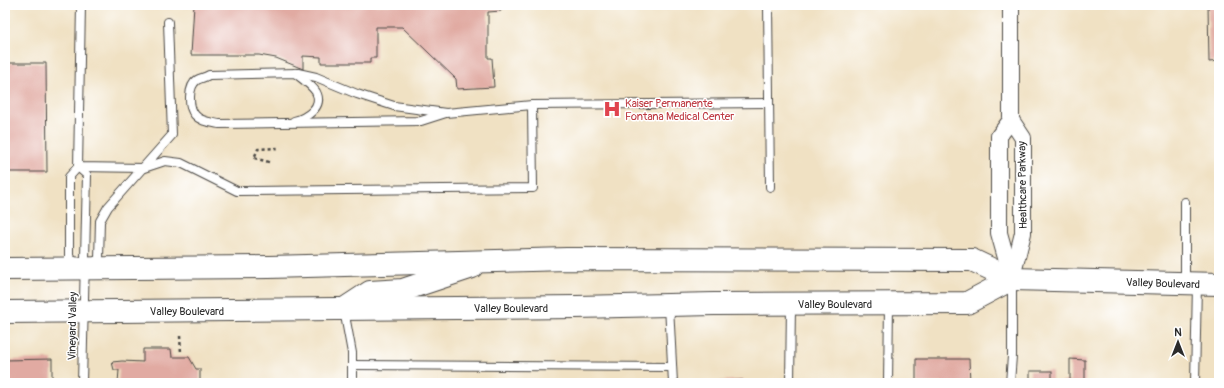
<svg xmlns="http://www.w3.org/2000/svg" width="1224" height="388" viewBox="0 0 1224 388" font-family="Pangolin,sans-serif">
  <rect width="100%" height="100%" fill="#fff"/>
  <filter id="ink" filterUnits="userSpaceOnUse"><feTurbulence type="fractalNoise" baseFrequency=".025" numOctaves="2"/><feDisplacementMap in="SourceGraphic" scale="8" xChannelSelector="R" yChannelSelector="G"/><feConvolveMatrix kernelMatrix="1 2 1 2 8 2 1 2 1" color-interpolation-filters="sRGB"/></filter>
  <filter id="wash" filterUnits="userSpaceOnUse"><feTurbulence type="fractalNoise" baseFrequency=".012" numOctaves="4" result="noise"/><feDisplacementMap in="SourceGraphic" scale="16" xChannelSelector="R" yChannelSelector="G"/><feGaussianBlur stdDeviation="0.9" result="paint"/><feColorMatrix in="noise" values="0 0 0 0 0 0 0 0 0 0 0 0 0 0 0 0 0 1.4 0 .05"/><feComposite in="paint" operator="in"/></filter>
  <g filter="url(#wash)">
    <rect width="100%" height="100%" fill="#f0e1c3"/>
    <g id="blocks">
      <g fill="#e1aaa2">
        <path d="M194,5H501V11L488,12V58H492L494,87L457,89L456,79L402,27H376V58H370V63H321V57L303,56V69L276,58L259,55H191Z"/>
        <path d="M1208,5H1219V61L1209,62Z"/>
        <path d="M5,63H46L47,172H5Z"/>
        <path d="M143,349H171L172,357H189L196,369H200V383H118L119,370H114L112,362L122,361L143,362Z"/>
        <path d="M52,359V383H5V360Z"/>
        <path d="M916,359H969L970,383H916Z"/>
        <path d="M1070,359L1085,360V383H1062V381H1070Z"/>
        <rect x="1030" y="371" width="22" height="12"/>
        <path d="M743,380L744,383H720V381Z"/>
      </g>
    </g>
  </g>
  <g filter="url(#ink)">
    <use href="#blocks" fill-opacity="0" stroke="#494642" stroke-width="1"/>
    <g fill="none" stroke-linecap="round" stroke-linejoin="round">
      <g stroke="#494642" stroke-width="10">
        <g id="lane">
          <path d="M81,5L78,167L144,168L165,161L181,163L237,191L533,188L532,105"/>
          <path d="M768,5L770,187"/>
          <path d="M446,113L421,121L219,124C211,122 201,122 195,115C188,107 188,86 197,80C201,78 206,77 209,75L298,73L316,77L357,94L394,106L446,113L532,105L769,103"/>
          <path d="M294,121C306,118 324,107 316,92C311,84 302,79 295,73"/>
          <path d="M77,263L69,258V177L78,167L87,175L82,383"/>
          <path d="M91,264L99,259L100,221L108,207L172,135L168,22"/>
          <path d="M1185,281V202"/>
          <path d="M669,306L673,383"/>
          <path d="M344,310L352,353V383"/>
          <path d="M352,365L672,367"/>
          <path d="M790,383L791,305"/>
          <path d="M888,383L889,304"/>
          <path d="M1010,383L1012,356V282"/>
          <path d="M1195,383L1197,284"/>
        </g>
      </g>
      <g stroke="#494642" stroke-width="18">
        <g id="street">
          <path d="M1011,5V120L999,136V233L1012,279"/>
          <path d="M1011,120L1023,138V233L1012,277"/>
        </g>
      </g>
      <g stroke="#494642" stroke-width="24">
        <g id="primary">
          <path d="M5,269L269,267L567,259L972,260L1012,279L1219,284"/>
          <path d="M344,309L370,292L403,290L472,267"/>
          <path d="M5,312L576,307L714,304L967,303L1012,279"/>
        </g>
      </g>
      <g stroke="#494642" stroke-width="2.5" stroke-dasharray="3 3" stroke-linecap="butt">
        <path d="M269,162L254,158L258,149L278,148"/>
        <path d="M180,336L181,353"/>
      </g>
      <use href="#lane" stroke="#fff" stroke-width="8"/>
      <use href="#street" stroke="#fff" stroke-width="16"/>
      <use href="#primary" stroke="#fff" stroke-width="22"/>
    </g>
  </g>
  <defs>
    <g id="hospital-bare" transform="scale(1.38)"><path d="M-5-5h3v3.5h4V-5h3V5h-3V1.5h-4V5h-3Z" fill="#e0444e" stroke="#fff" stroke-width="2.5" paint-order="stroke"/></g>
  </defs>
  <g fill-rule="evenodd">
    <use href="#hospital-bare" x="612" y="109"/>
  </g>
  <g text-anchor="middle" stroke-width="3" stroke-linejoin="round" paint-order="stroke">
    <g font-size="11" fill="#be3a42" stroke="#fff" text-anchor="start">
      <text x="625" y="107">Kaiser Permanente<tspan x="625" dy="13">Fontana Medical Center</tspan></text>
    </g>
    <g font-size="11" fill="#2b2b2b" stroke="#fff">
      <text transform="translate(1022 185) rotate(-91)" y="4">Healthcare Parkway</text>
      <text transform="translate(1163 283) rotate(2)" y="4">Valley Boulevard</text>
      <text x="835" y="308">Valley Boulevard</text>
      <text x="511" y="312">Valley Boulevard</text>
      <text x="187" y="315">Valley Boulevard</text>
      <text transform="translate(72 326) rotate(-89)" y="4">Vineyard Valley</text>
    </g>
  </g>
  <rect width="1224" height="388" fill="none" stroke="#fff" stroke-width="20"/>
  <g transform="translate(1178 342)" stroke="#ffffff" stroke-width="3" paint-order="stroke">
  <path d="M0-3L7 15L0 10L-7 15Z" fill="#2b2b2b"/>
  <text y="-6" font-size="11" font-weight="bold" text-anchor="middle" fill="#2b2b2b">N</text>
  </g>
</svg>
